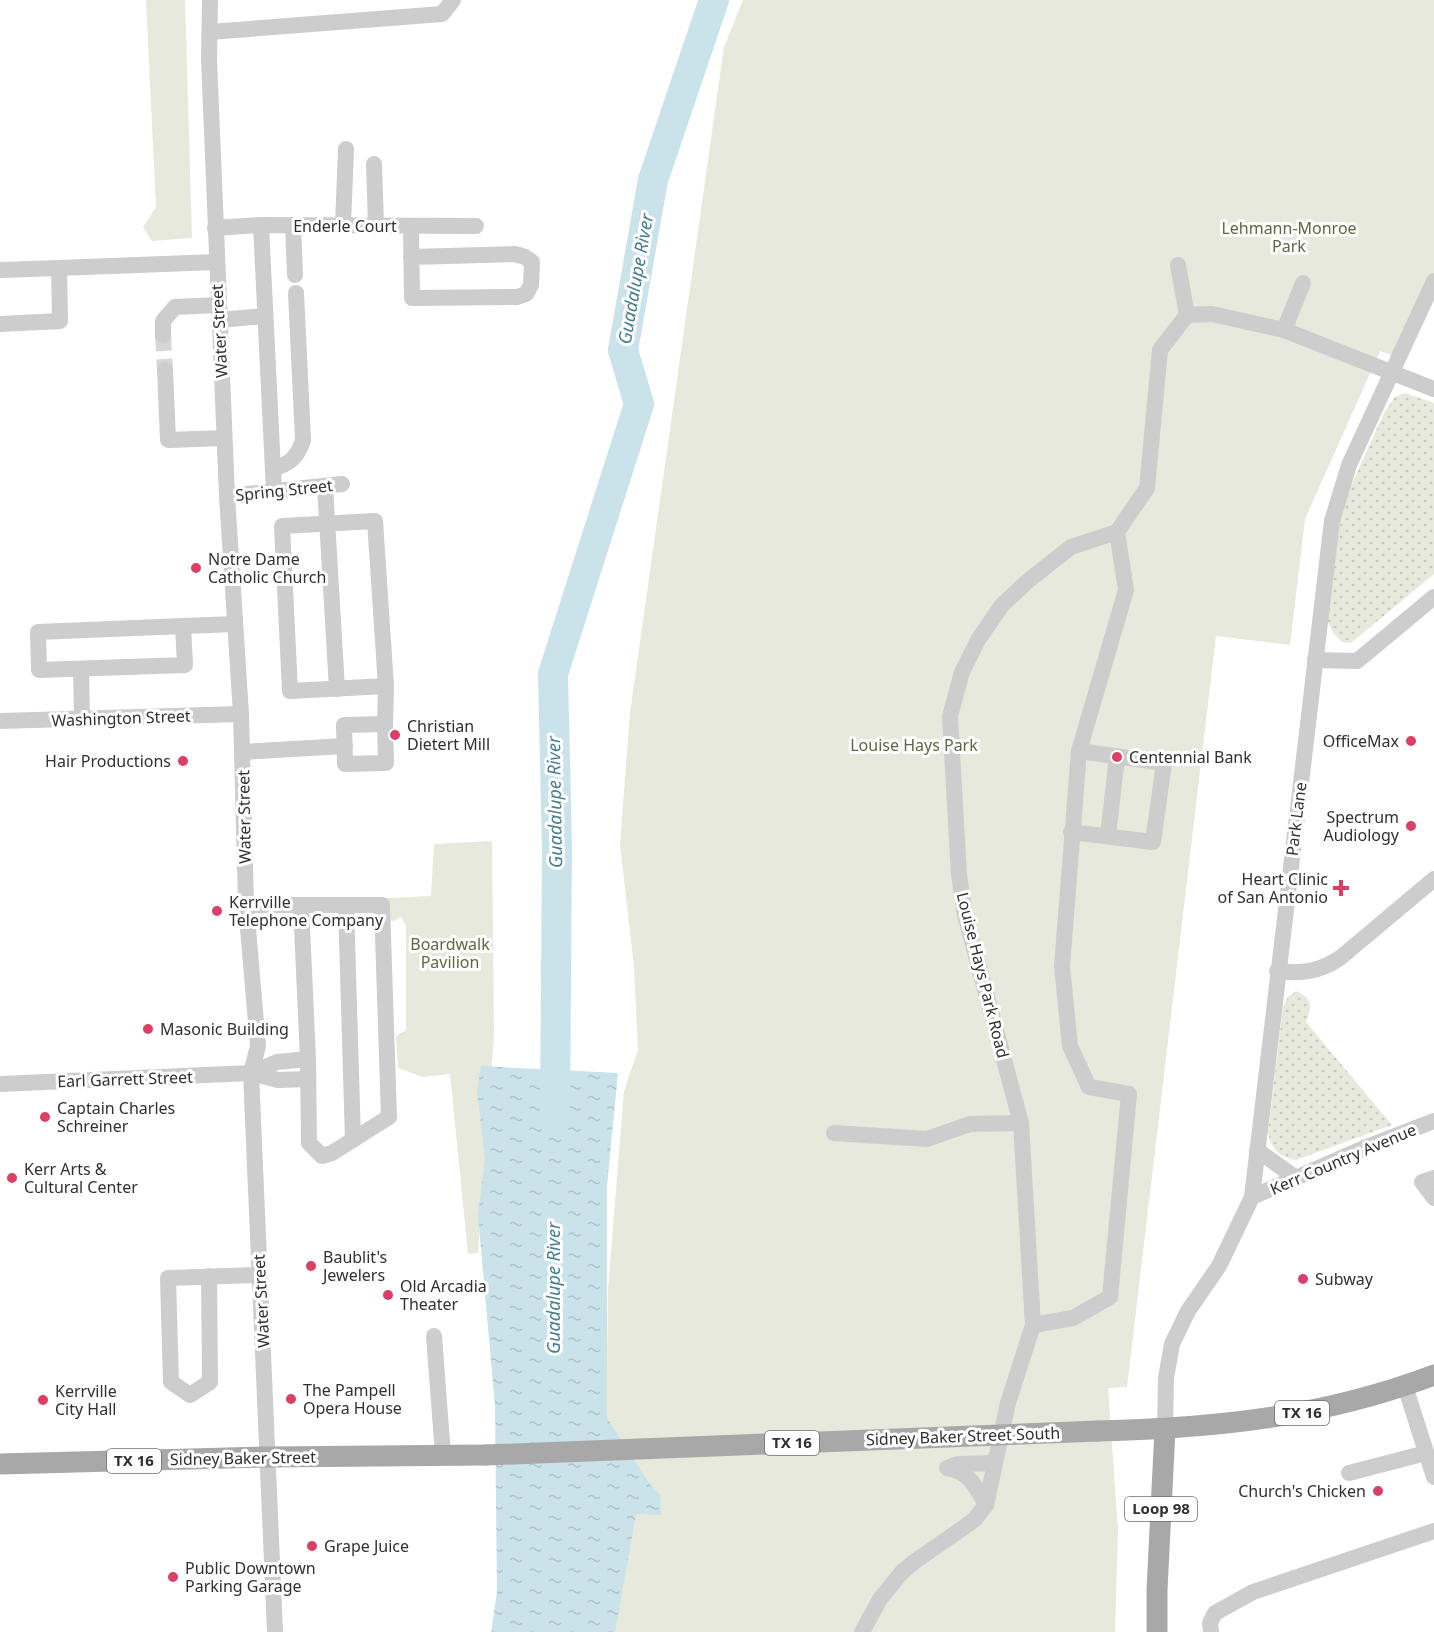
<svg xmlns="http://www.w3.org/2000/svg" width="1434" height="1632" viewBox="0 0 1434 1632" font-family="'Noto Sans',sans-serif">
  <defs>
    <pattern id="grass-dots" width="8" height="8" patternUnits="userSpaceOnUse" patternTransform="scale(1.5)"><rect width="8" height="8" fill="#e6e9dc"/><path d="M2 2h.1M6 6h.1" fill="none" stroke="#c6c8bd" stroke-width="1.8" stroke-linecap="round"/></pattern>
    <pattern id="water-ripples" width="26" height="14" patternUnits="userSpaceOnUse" patternTransform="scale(1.5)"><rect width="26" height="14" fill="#cae2e9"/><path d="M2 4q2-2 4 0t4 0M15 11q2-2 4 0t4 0" fill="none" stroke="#aec2c8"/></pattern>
  </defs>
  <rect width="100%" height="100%" fill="#fff"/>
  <g fill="url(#grass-dots)">
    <path d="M1405,393L1434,403V574L1351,643L1342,642L1333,633L1327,620L1340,519L1349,490L1385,411L1395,397Z"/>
    <path d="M1296,991C1313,998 1312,1007 1306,1022L1392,1125L1296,1160C1279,1158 1272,1149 1268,1133L1283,1007L1288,997Z"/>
  </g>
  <g fill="#e6e9dc">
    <path d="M146,0H185L192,238L152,241L143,227L156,207Z"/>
    <path d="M743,0H1434V276L1398,357L1380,351L1305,519L1290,645L1216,636L1127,1387L1108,1388L1118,1530L1115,1632H604L608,1290L624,1091L638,1050L634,967L620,844L630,713L724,47Z"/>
    <path d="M492,841L494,1035L478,1253L468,1254L450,1074L423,1077L398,1068L396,1036L406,1030V926L401,917L394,921H390L369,899L431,896L434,844Z"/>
  </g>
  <path fill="url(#water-ripples)" d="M481,1066L618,1073L607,1186V1418L651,1486L660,1495L661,1515L636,1514L615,1632H491L497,1592L495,1406L478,1215L485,1158L477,1091Z"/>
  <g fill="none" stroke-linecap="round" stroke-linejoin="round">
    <path stroke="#cae2e9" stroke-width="30" d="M555,1110L557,849L553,674L639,404L623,350L653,180L714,0"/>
    <path stroke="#d6d6d6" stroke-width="16" stroke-dasharray="16 8" stroke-linecap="butt" d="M163,335L165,370"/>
    <g stroke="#cdcdcd" stroke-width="16">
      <path d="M210,0L209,59L227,496L241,714L246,905L258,1046L251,1073L275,1632"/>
      <path d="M210,32L442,14L453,0"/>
      <path d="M374,164L376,226"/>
      <path d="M261,225L274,491"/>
      <path d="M293,225L295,275"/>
      <path d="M343,225L346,149"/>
      <path d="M411,226L412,298L517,297L526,294L531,285L532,262L525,257L515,254L411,257"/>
      <path d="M215,228L261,225L476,226"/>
      <path d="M1178,265L1187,315"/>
      <path d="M0,270L59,268"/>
      <path d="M219,320L265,316"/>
      <path d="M0,324L60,321L59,268L216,262"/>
      <path d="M1284,330L1303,283"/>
      <path d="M163,335V321L175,307L218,305"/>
      <path d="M165,370L168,440L224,438"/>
      <path d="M273,468C290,465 298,456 303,440L296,293"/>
      <path d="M325,486L337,689"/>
      <path d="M227,496L342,484"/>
      <path d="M183,626L185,665L39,670L38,632Z"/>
      <path d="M183,626L235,624"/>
      <path d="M1315,660L1357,661L1434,597"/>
      <path d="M81,669L82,719"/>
      <path d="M0,721L241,714"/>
      <path d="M385,724L386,686L375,521L282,526L290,691L386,686"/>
      <path d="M385,724L386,763L345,764L344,725Z"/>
      <path d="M242,752L345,746"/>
      <path d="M1071,832L1153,842L1164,763L1079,751"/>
      <path d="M1108,836L1117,757"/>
      <path d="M246,905H382L389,1117L332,1153L322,1156L309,1143L308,1059L301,905"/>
      <path d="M346,905L353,1140"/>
      <path d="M1277,971C1301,974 1319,972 1340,958L1434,879"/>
      <path d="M251,1073L277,1062L308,1059"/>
      <path d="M0,1084L251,1073L278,1080L308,1079"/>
      <path d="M834,1133L927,1139L970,1124L1021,1123"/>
      <path d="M1257,1150L1296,1178"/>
      <path d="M1434,1178L1422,1182L1434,1198"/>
      <path d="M1252,1197L1364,1148L1434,1121"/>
      <path d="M209,1276L210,1382L190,1395L171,1382L168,1278L259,1275"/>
      <path d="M1033,1325L1073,1318L1110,1297L1129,1094L1089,1087L1070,1046L1062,966L1079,751L1126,590L1117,532"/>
      <path d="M434,1336L443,1455"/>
      <path d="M1405,1386L1434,1477"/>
      <path d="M1165,1429L1166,1378L1172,1344L1188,1311L1219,1266L1252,1197L1332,521L1349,465L1434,281"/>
      <path d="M950,1467L958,1464L995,1463"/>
      <path d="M947,1468C969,1471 976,1487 986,1505"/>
      <path d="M1349,1473L1426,1453"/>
      <path d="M862,1632L880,1599L902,1572L914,1562L963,1528L975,1519L986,1505L1008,1403L1033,1325L1021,1123L965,915L959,875L950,716L962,672L978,640L1002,605L1029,580L1071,547L1117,532L1147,488L1160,350L1187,315L1212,314L1284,330L1434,389"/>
      <path d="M1211,1632L1210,1623L1215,1613L1253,1592L1434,1531"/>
    </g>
    <g stroke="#a8a8a8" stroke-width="21">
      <path d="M1098,1431C1216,1428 1323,1417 1434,1375"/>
      <path d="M0,1464L268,1457L486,1455"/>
      <path d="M1157,1632V1590L1165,1429"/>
    </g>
    <path stroke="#a8a8a8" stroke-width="21" d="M486,1455L1098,1431"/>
  </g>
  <g fill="#db3f66" stroke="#fff" stroke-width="2">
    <circle cx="196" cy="568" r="6"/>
    <circle cx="395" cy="735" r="6"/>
    <circle cx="1411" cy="741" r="6"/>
    <circle cx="1117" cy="757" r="6"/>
    <circle cx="183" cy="761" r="6"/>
    <circle cx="1411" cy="826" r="6"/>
    <path d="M1338 879h6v6h6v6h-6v6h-6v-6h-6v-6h6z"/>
    <circle cx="217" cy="911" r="6"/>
    <circle cx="148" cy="1029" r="6"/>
    <circle cx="45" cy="1117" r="6"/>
    <circle cx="12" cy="1178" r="6"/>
    <circle cx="311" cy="1266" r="6"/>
    <circle cx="1303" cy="1279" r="6"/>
    <circle cx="388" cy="1295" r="6"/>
    <circle cx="291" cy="1399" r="6"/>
    <circle cx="43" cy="1400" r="6"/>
    <circle cx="1378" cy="1491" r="6"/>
    <circle cx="312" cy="1546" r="6"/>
    <circle cx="173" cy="1577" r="6"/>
  </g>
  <g text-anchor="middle" stroke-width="6" stroke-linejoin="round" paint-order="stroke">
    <g fill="#fff" stroke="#6e6e6e" stroke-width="1.5">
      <rect x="1275" y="1401" width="54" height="24" rx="4.5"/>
      <rect x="765" y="1431" width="54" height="24" rx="4.5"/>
      <rect x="107" y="1449" width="54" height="24" rx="4.5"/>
      <rect x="1125" y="1497" width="72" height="24" rx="4.5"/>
    </g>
    <g font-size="15" font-weight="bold" fill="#303030">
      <text x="1302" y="1418">TX 16</text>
      <text x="792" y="1448">TX 16</text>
      <text x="134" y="1466">TX 16</text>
      <text x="1161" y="1514">Loop 98</text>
    </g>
    <g font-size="16" fill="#303030" stroke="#fff">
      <text x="345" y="232">Enderle Court</text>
      <text transform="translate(219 331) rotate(-93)" y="6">Water Street</text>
      <text transform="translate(284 490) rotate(-6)" y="6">Spring Street</text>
      <text transform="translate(121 718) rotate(-2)" y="6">Washington Street</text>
      <text transform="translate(244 817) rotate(-91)" y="6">Water Street</text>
      <text transform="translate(1296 819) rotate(-83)" y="6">Park Lane</text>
      <text transform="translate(983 975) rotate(76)" y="6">Louise Hays Park Road</text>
      <text transform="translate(125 1079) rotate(-2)" y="6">Earl Garrett Street</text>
      <text transform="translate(1343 1159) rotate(-23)" y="6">Kerr Country Avenue</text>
      <text transform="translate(261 1301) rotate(-93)" y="6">Water Street</text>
      <text transform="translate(963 1436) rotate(-2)" y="6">Sidney Baker Street South</text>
      <text transform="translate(243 1458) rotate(-1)" y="6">Sidney Baker Street</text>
    </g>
    <g font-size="16" fill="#5b6a40" stroke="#fff">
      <text x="1289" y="234">Lehmann-Monroe<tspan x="1289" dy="18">Park</tspan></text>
      <text x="914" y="751">Louise Hays Park</text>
      <text x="450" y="950">Boardwalk<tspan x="450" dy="18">Pavilion</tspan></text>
    </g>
    <g font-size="16" fill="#303030" stroke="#fff" text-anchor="start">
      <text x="208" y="565">Notre Dame<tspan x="208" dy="18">Catholic Church</tspan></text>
      <text x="407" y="732">Christian<tspan x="407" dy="18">Dietert Mill</tspan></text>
      <text x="1399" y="747" text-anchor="end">OfficeMax</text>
      <text x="1129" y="763">Centennial Bank</text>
      <text x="171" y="767" text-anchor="end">Hair Productions</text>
      <text x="1399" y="823" text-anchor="end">Spectrum<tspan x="1399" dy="18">Audiology</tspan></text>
      <text x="1328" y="885" text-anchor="end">Heart Clinic<tspan x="1328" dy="18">of San Antonio</tspan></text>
      <text x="229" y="908">Kerrville<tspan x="229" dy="18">Telephone Company</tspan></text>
      <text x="160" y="1035">Masonic Building</text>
      <text x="57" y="1114">Captain Charles<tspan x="57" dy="18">Schreiner</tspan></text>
      <text x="24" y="1175">Kerr Arts &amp;<tspan x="24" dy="18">Cultural Center</tspan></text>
      <text x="323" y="1263">Baublit's<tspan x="323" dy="18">Jewelers</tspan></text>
      <text x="1315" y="1285">Subway</text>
      <text x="400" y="1292">Old Arcadia<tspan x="400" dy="18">Theater</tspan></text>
      <text x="303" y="1396">The Pampell<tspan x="303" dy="18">Opera House</tspan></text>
      <text x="55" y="1397">Kerrville<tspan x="55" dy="18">City Hall</tspan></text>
      <text x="1366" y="1497" text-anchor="end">Church's Chicken</text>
      <text x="324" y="1552">Grape Juice</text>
      <text x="185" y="1574">Public Downtown<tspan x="185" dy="18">Parking Garage</tspan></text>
    </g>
    <g font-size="18" font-style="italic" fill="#437e8e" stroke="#fff">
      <text transform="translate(636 279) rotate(-80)" y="6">Guadalupe River</text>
      <text transform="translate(555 802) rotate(-91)" y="6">Guadalupe River</text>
      <text transform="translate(554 1288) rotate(-90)" y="6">Guadalupe River</text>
    </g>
  </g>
</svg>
